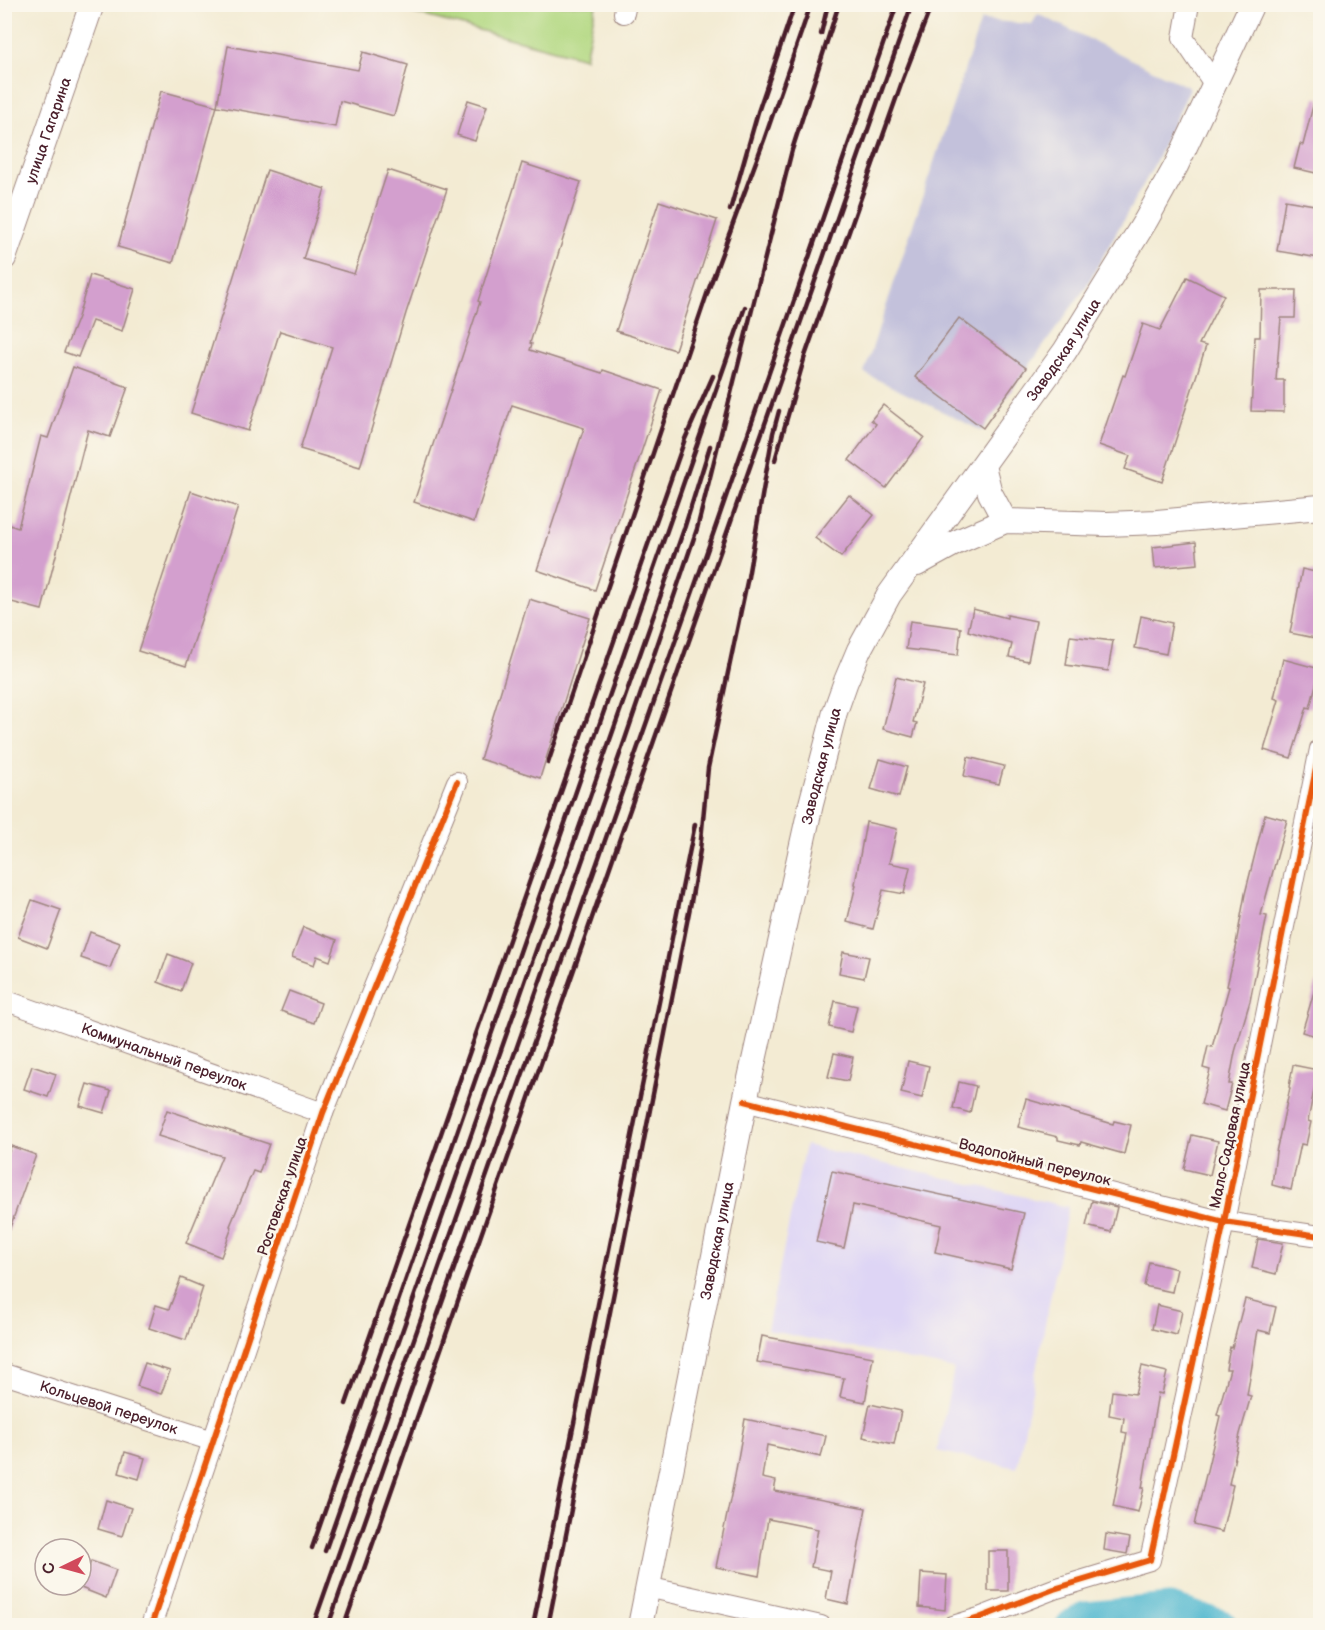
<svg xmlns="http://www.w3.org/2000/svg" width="1325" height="1630" viewBox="0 0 1325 1630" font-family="'Balsamiq Sans',sans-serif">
  <rect width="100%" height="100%" fill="#fbf7ec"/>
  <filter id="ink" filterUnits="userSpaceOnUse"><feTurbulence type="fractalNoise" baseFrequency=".0167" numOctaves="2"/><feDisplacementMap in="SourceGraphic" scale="12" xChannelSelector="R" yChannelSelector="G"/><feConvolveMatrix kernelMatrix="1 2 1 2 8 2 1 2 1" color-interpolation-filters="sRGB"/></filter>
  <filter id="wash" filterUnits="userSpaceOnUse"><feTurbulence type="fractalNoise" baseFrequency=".008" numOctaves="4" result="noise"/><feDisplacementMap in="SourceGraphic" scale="24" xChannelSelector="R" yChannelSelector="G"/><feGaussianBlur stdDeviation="1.35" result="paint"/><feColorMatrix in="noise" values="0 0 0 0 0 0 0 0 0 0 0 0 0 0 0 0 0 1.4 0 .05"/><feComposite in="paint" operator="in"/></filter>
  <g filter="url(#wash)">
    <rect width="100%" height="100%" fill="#f3ebd3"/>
    <path fill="#ded5f5" d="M805,1145L1068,1207L1017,1468L937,1451L954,1369L767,1330Z"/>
    <path fill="#c3c1db" d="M1038,14L1190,88L1152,169L1084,290L982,431L864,373L981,20L1032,24Z"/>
    <path fill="#b2d881" stroke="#7e7c56" stroke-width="1.5" d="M383,5H596L585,58Z"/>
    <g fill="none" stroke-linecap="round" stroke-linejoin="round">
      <path stroke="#50b7cf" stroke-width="33" d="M1072,1626L1086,1618L1170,1610L1221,1626"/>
    </g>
    <g id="blocks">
      <g fill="#d39fce">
        <path d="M228,46L358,70L363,52L408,65L394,116L340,101L335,127L217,106Z"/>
        <path d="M161,91L217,106L173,263L118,247Z"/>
        <path d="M1315,98H1320V174L1294,168L1300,144L1303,145Z"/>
        <path d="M468,100L487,106L475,141L457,135Z"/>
        <path d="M522,163L581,182L530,343L532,344L530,350L602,373L603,370L662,390L595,590L537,570L584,428L512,405L474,522L414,502L480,302L478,301Z"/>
        <path d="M267,170L325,189L303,259L354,274L388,170L447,189L406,313L360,467L300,449L332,347L280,331L248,431L191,413Z"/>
        <path d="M1285,200L1320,206L1319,258L1277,251Z"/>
        <path d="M659,201L717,220L675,350L616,331Z"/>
        <path d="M90,275L135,289L122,331L92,321L78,357L64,352L78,317Z"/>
        <path d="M1187,277L1224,295L1199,344L1206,346L1162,482L1125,469L1130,456L1099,445L1123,375L1125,376L1143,324L1160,330Z"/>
        <path d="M1261,290H1296L1295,318H1281L1276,380H1284V412L1251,411L1255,337H1260Z"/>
        <path d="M959,318L1026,368L983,428L915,377Z"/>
        <path d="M73,367L128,387L110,437L88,430L42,610L4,600V523L18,528L41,436L48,438Z"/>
        <path d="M883,405L924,437L886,488L849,460L876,424L871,420Z"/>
        <path d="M191,491L238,507L186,666L138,651Z"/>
        <path d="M849,495L874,515L841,557L815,538Z"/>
        <path d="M1196,542L1198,564L1155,568L1153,547Z"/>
        <path d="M1302,569L1320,573V639L1290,633Z"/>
        <path d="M529,599L590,618L540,778L480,759Z"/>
        <path d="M973,609L1007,618V615L1036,621L1028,661L1009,657L1012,644L968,631Z"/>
        <path d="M1141,616L1172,623L1166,654L1135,648Z"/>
        <path d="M910,621L961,628L958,655L906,649Z"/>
        <path d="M1070,636L1113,641L1108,671L1066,665Z"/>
        <path d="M1283,659L1320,669L1310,708L1307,707L1291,758L1264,750L1279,700L1274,698Z"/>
        <path d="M896,677L923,684L913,722L917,723L913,737L883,729Z"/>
        <path d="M968,757L1004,766L999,784L964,776Z"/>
        <path d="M880,759L907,767L899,797L871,789Z"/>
        <path d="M1265,814L1287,820L1261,915L1267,916L1250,1001L1235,1052L1229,1084H1232L1225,1111L1201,1104L1210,1070L1203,1068L1208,1046L1212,1047L1229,987L1227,986L1237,944H1236L1245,894Z"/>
        <path d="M866,822L897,829L889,863L910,867L904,894L883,890L873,929L847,922L856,885L855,884Z"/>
        <path d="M32,900L61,910L47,948L18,937Z"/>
        <path d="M303,927L337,940L330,961L317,956L314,965L292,957Z"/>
        <path d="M90,932L120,943L110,968L81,958Z"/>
        <path d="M843,952L869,957L864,978L839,973Z"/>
        <path d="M168,954L191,963L181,991L158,982Z"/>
        <path d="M1317,982L1320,983V1037L1302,1032Z"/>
        <path d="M289,991L321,1003L314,1023L281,1011Z"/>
        <path d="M835,1001L857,1006L851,1032L829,1027Z"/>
        <path d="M834,1053L853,1057L848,1081L828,1077Z"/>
        <path d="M908,1061L929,1066L922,1098L901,1093Z"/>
        <path d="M1293,1065L1318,1070L1308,1121L1311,1122L1306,1145L1301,1144L1291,1190L1272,1185L1276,1152L1290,1088L1289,1087Z"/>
        <path d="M32,1066L56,1074L48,1097L24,1089Z"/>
        <path d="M959,1082L976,1086L970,1113L953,1108Z"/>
        <path d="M87,1084L111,1091L104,1113L80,1106Z"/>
        <path d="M1026,1099L1113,1124L1114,1121L1131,1125L1124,1154L1081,1142L1080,1145L1058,1140V1137L1018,1127Z"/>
        <path d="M167,1110L269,1144L259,1173L253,1171L230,1226L232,1227L221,1257L186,1243L222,1156L158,1136Z"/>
        <path d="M1192,1135L1218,1141L1210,1175L1184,1169Z"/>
        <path d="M11,1146L36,1155L7,1236H4V1165Z"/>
        <path d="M832,1171L1024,1213L1011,1269L935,1252L941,1225L853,1205L844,1248L816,1242Z"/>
        <path d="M1092,1201L1117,1207L1111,1232L1086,1226Z"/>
        <path d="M1258,1239L1283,1243L1276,1274L1252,1268Z"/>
        <path d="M1149,1262L1177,1269L1172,1292L1144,1286Z"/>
        <path d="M181,1278L203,1287L186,1340L149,1328L156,1305L169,1309Z"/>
        <path d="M1245,1299L1276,1307L1270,1333L1258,1330L1247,1395L1251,1396L1240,1434L1229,1484L1233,1485L1222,1532L1194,1525L1220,1416L1217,1415L1230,1369H1226L1230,1347L1232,1348Z"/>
        <path d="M1157,1305L1182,1311L1177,1335L1152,1329Z"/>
        <path d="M762,1336L873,1357L865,1402L840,1397L844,1378L757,1362Z"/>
        <path d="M145,1363L170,1371L161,1394L137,1386Z"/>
        <path d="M1142,1366L1167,1372L1162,1394L1158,1393L1142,1488H1144L1138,1512L1113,1506L1127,1433L1122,1432L1124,1418L1109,1415L1112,1391L1135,1394Z"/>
        <path d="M870,1404L901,1411L894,1444L863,1437Z"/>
        <path d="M745,1419L826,1436L821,1457L767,1445L762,1478L776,1481L774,1491L866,1508L848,1604L826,1599L831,1571L811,1567L818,1529L768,1519L759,1576L716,1567L734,1481Z"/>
        <path d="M125,1452L145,1458L139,1479L119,1473Z"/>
        <path d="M106,1500L131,1508L122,1536L98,1529Z"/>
        <path d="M1106,1534L1130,1538L1127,1554L1104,1550Z"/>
        <rect x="988" y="1551" width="20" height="40"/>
        <path d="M91,1561L116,1570L106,1598L81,1588Z"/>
        <path d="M921,1573L947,1575L945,1610L919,1607Z"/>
      </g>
    </g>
  </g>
  <g filter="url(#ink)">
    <use href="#blocks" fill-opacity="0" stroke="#9e857f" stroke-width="1.5"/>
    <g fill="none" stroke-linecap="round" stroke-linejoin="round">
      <g stroke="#9e857f" stroke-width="22">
        <g id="minor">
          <path d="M1189,4L1183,38L1215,85"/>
          <path d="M624,13L626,4"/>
          <path id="s1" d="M4,1000L323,1113"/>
          <path d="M745,1101L1224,1222L1320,1236"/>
          <path id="s2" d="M4,1374L213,1441"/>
          <path d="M647,1587L821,1626"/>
          <path d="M151,1626L323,1113L457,782"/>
          <path d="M953,1626L979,1618L1054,1589L1150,1560L1224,1222L1320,749"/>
        </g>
      </g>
      <g stroke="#9e857f" stroke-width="26">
        <g id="major">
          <path id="s3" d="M4,258L92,4"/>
          <path d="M983,466L990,493L1005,521"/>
          <path d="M917,564L957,542L1005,521L1107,524L1157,522L1320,507"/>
          <path id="s4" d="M640,1626L745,1101L811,804L835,712L846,681L859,650L889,595L1065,351L1146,220L1176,166L1252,4"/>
        </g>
      </g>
      <use href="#minor" stroke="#fff" stroke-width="20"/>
      <use href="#major" stroke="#fff" stroke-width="24"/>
      <g stroke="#4a1f2b" stroke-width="4.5">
        <path d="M821,34L828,4"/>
        <path d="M730,210L758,112L795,4"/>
        <path d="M775,460L805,356L903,79L932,4"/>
        <path d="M548,763L708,291L764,140L811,4"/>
        <path d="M346,1404L685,439L713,376"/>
        <path d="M312,1548L745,307"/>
        <path d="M325,1551L684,529L710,446"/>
        <path d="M313,1626L621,751L697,529L792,150L839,4"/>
        <path d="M328,1626L712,537L897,4"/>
        <path d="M344,1626L912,4"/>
        <path d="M533,1626L695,824"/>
        <path d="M548,1626L691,902L700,850L708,768L748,577L773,433L779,411"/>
      </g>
      <g stroke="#fbf7ec" stroke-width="10">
        <g id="cycleway">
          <path d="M745,1101L1224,1222L1320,1236"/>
          <path d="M151,1626L323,1113L457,782"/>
          <path d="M953,1626L979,1618L1054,1589L1150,1560L1224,1222L1320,749"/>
        </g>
      </g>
      <use href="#cycleway" stroke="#e8590c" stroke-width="6"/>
    </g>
  </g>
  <g text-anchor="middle" stroke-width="5" stroke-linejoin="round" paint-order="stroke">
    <g font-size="15" fill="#4a1f2b" stroke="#fbf7ec">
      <text dy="5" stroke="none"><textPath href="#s3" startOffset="135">улица Гагарина</textPath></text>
      <text dy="5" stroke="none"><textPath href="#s4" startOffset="1365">Заводская улица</textPath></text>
      <text dy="5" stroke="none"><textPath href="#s4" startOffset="879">Заводская улица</textPath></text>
      <text dy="5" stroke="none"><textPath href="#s1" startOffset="170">Коммунальный переулок</textPath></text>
      <text transform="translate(1230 1135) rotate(-78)" y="5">Мало-Садовая улица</text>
      <text transform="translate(1035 1162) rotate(14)" y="5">Водопойный переулок</text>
      <text transform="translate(282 1196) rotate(-71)" y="5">Ростовская улица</text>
      <text dy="5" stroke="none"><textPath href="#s4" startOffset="393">Заводская улица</textPath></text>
      <text dy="5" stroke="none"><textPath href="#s2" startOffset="110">Кольцевой переулок</textPath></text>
    </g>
  </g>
  <rect width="1325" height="1630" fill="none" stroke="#fbf7ec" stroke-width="24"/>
  <g transform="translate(63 1567) rotate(265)"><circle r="28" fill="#fbf7ec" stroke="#b4a19f" stroke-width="1.5"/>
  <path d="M0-4.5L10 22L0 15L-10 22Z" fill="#d1495b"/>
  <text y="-9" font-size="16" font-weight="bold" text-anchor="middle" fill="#4a1f2b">С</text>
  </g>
</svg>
